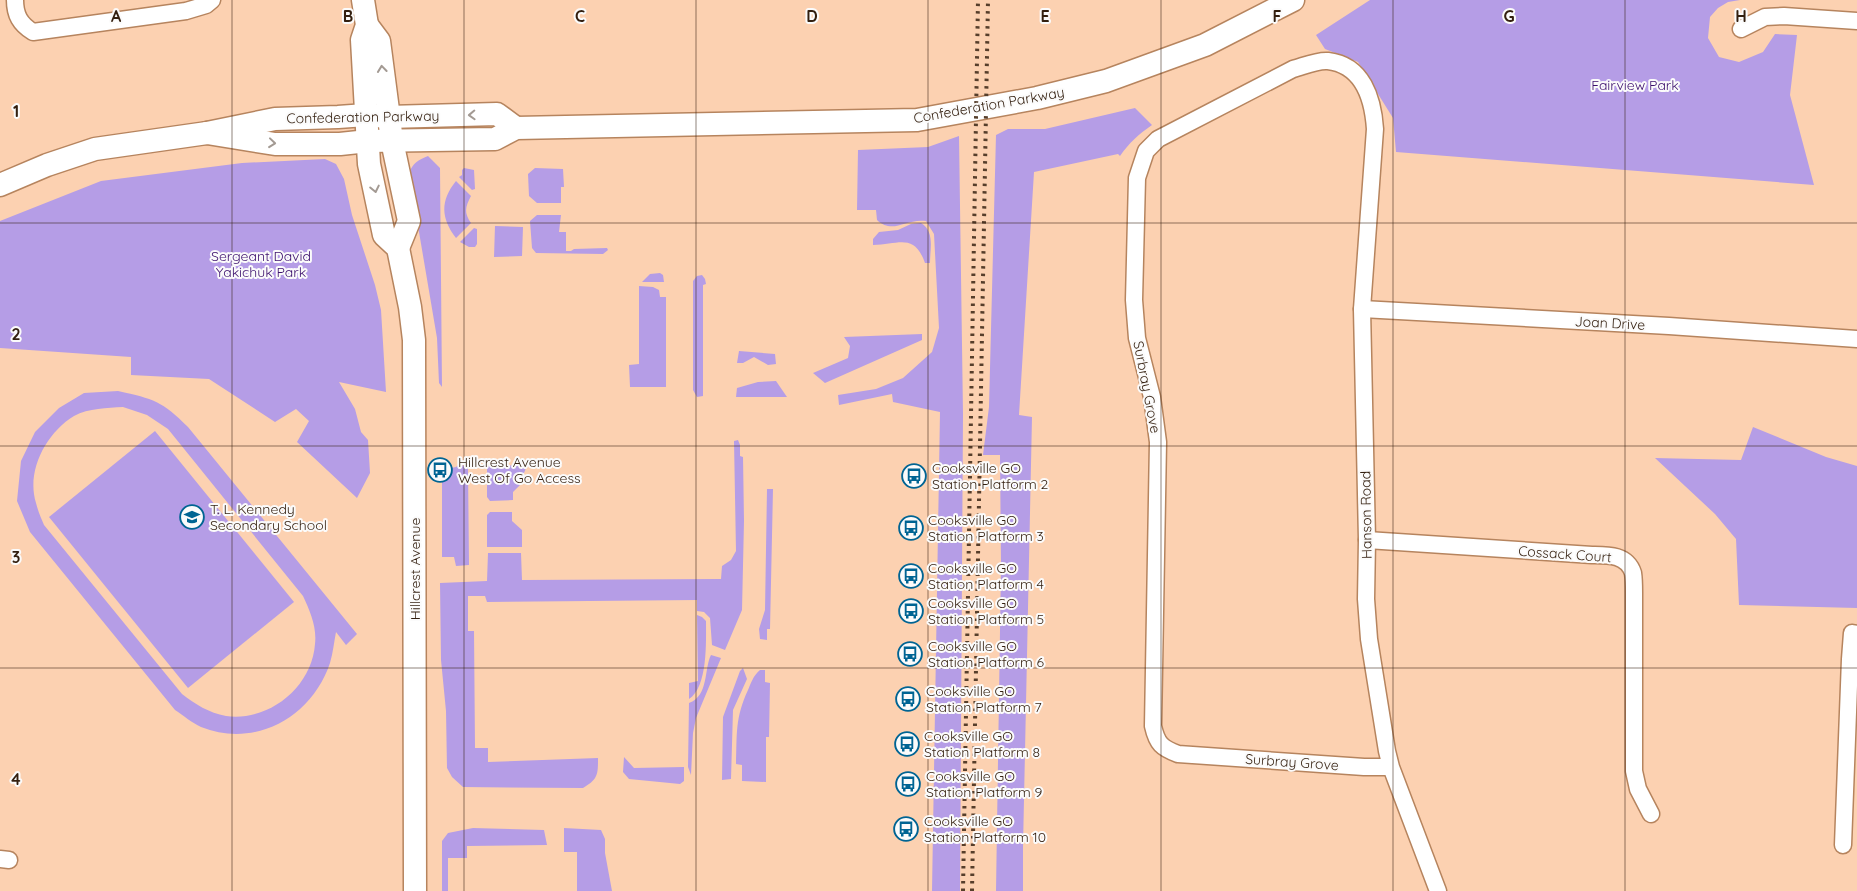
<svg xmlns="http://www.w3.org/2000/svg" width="1857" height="891" viewBox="0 0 1857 891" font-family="Quicksand,sans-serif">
  <rect width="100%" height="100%" fill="#fcd1b1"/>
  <g fill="#b59de6" fill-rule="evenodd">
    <path d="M1370,0H1740L1728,2L1718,8L1710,17L1708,38L1719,57L1739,62L1763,52L1775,34L1797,35L1790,95L1814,185L1396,152L1393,118L1358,62L1325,49L1316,35Z"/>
    <path d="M1135,108L1152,125C1139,134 1129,143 1120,156L1118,154L1034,172L1019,415L1032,417L1023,847V891H996L1001,566L1000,455H983L989,407L996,135L1008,129H1045Z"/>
    <path d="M959,136L963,414L960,891H932L940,412L893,402L892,394L839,405L838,395L876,389L903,378L932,352L939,328L934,234L926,221C906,218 893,235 877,220L876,210H857L858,150L928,147Z"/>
    <path d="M428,156L440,168L442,387L439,383L437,338L409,173C413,163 418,160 428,156Z"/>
    <path d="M325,159L336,164L344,179L352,215L375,285L381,310L386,392L339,382L355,409L361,432L368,440L370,473L357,498L297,442L309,421L296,409L275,422L209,379L131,375V357L0,348V221L101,181L242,163Z"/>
    <path d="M464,168L474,170L475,189L472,190L459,177L462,175V170Z"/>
    <path d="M535,168L563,169L564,187H561V203H537L529,196L528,174Z"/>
    <path d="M456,181L471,196C465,207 464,213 471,223L456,238C441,218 440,201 456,181Z"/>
    <path d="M537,215H561L559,232H566V251H571L574,249L607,248L608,250L603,254L536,253L532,248L530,221Z"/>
    <path d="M921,223C935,232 930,248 930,263H925C914,232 898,245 873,245V239L879,232L898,230L911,224Z"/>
    <path d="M495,226L523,227L522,256L494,257Z"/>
    <path d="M474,228L477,229V244L475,247H469L460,242Z"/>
    <path d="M660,273L663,275L664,282H642L650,274Z"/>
    <path d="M702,275L705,279L706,284L703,285V396L697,397L693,390V281L697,276Z"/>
    <path d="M639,286L653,287L659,290L660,297H666V387H630L629,365L639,364Z"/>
    <path d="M922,334V340L825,383L813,373L848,358L850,346L844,337Z"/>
    <path d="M739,351L775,354L776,364L768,365L754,357L743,363H737Z"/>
    <path d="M776,381L787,397H736L737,388L758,382Z"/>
    <path d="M118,391C154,399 162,401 188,427L357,634L346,645L336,632C334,642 333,653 330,663C312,717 255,749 201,727C192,723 183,715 175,710L30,532L17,501L21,461L35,432L59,408L84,393ZM123,407L147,415L168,429L303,596C310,611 317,627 315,644C312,687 269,722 226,716C209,713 195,704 182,694L44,525C41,518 38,511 36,503C26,471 46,433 74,416C89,408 107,408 123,407Z"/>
    <path d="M1753,427L1826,457L1857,466V608L1739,605L1736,539L1715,514L1655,458L1741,460Z"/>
    <path d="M155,431L294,602L188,688L49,517Z"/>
    <path d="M738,440L740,445V456L743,457L744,521L742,610L725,650L712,645L710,618L704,612L697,611V600L487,602L485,596H468V631H474L475,748H488V762L598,758C598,775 598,779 583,788L463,787L452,777L447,768L446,711L441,660L440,583L487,581L488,553H521L522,580L721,579L722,566L731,560L736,551L734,441Z"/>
    <path d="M459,464L464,466L467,464L468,468L469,565L456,566L454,557H442V480L451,468L456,467Z"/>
    <path d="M526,465C526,473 520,477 520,485L513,492V500L490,501L487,497V466Z"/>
    <path d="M767,489H773L770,629H767V640L760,639L759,629L765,610Z"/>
    <path d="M490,512H512V521L522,530V547H487V515Z"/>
    <path d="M697,615L702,617L706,621C706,642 708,687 689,699V683L698,681Z"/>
    <path d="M711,655L721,658L696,718L693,733L691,775L688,767L689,703C709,696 704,668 711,655Z"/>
    <path d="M743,668L747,679L733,710L731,779L722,780L723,717L740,671Z"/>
    <path d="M760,670H765V682L770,683L769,737H766V782L742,781V765L736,764C737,734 735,718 748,690C751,683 753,676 760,670Z"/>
    <path d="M624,757L634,768L684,767V781L680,784L629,779L623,772Z"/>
    <path d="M473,828L544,830L547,845L467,846V858H448V891H442V841L448,833Z"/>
    <path d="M564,828L601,830L605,839V853L612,891H577V852H564Z"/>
  </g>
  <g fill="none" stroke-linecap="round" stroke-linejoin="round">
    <g stroke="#b6845e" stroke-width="19">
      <g id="street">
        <path d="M15,0C15,15 20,24 33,32L186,11L206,5L212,0"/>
        <path d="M1741,29L1765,17L1784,16L1857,21"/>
        <path d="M1362,309L1669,326L1857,339"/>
        <path d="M1367,540L1592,555C1607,555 1627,554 1633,573C1634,579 1634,587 1634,593V771L1638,789L1651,814"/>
        <path d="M1391,767H1364L1178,754C1162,748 1157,744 1153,726L1158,442L1152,397L1137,338L1134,300L1137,178L1146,151L1158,139L1293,69C1304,66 1317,60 1328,61C1363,65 1373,99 1375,129L1362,309L1367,540L1366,599L1369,639L1387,751L1391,767L1438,891"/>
        <path d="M1843,845L1850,659L1852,633L1857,634"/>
        <path d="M0,859L9,860"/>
      </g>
    </g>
    <g stroke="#b6845e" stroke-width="25">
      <g id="secondary">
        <path d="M363,0L367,25L362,40L369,164L384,235L398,248L410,307L414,340L415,891"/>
        <path d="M367,25L379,41L392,141L409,221L398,248"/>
        <path d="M207,133L275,144H340L368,141L495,139L516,128L917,120L1037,98L1106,81L1205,45L1293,0"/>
        <path d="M0,185L47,165L95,149L207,133L275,119L338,117L366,115L388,117L497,114L516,128"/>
      </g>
    </g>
    <use href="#street" stroke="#fff" stroke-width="16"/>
    <use href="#secondary" stroke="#fff" stroke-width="22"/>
    <g stroke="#563e2b" stroke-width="4" stroke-dasharray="2.5 5" stroke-linecap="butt">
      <path d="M963,891L978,0"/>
      <path d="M972,891L988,0"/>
    </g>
  </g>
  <defs><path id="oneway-chevron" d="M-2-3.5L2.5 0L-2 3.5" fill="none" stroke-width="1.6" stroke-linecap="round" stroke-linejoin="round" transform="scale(1.25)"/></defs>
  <g stroke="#a39a93">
    <use href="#oneway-chevron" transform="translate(382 69) rotate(-96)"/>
    <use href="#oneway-chevron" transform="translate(472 115) rotate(178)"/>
    <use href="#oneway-chevron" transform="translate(272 143) rotate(6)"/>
    <use href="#oneway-chevron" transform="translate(375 189) rotate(78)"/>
  </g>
  <path fill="none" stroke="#331f0f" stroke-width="1" stroke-opacity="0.55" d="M232,0V891M464,0V891M696,0V891M928,0V891M1161,0V891M1393,0V891M1625,0V891M0,223H1857M0,446H1857M0,668H1857"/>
  <defs>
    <g id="bus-ring" transform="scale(1.25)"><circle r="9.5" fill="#fbfbfb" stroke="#006493" stroke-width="1.5"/><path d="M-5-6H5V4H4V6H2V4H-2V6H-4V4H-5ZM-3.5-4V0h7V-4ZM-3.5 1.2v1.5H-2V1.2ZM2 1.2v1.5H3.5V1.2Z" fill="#006493"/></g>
    <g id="school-ring" transform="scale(1.25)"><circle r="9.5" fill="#fbfbfb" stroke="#006493" stroke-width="1.5"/><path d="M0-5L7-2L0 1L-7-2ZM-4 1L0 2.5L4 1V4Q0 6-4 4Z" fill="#006493"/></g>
  </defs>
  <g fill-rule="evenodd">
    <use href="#bus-ring" x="440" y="470"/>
    <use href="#bus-ring" x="914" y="476"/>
    <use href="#school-ring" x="192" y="517"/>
    <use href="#bus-ring" x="911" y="528"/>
    <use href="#bus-ring" x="911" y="576"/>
    <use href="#bus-ring" x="911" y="611"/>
    <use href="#bus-ring" x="910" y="654"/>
    <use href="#bus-ring" x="908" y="699"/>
    <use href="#bus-ring" x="907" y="744"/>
    <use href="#bus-ring" x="908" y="784"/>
    <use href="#bus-ring" x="906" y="829"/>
  </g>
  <g text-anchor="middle" stroke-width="4" stroke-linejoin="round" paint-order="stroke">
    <g font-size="14" fill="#3c106d" stroke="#fbfbfb">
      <text x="1635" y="90">Fairview Park</text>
      <text x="261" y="261">Sergeant David<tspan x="261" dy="16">Yakichuk Park</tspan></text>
    </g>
    <g font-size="14" fill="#331f0f" stroke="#fbfbfb">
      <text transform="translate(989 105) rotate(-10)" y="5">Confederation Parkway</text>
      <text transform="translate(363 117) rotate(-1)" y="5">Confederation Parkway</text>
      <text transform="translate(1610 323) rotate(3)" y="5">Joan Drive</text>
      <text transform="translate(1147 387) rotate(79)" y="5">Surbray Grove</text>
      <text transform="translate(1366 515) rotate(-91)" y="5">Hanson Road</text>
      <text transform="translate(1565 554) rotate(4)" y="5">Cossack Court</text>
      <text transform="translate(415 569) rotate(-90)" y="5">Hillcrest Avenue</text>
      <text transform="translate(1292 762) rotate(4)" y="5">Surbray Grove</text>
    </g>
    <g font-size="14" fill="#331f0f" stroke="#fbfbfb" text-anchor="start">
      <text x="458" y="467">Hillcrest Avenue<tspan x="458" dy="16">West Of Go Access</tspan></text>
      <text x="932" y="473">Cooksville GO<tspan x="932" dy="16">Station Platform 2</tspan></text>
      <text x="210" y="514">T. L. Kennedy<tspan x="210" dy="16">Secondary School</tspan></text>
      <text x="928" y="525">Cooksville GO<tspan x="928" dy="16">Station Platform 3</tspan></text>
      <text x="928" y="573">Cooksville GO<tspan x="928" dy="16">Station Platform 4</tspan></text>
      <text x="928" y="608">Cooksville GO<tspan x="928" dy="16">Station Platform 5</tspan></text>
      <text x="928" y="651">Cooksville GO<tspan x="928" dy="16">Station Platform 6</tspan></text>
      <text x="926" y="696">Cooksville GO<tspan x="926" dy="16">Station Platform 7</tspan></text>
      <text x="924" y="741">Cooksville GO<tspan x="924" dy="16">Station Platform 8</tspan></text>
      <text x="926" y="781">Cooksville GO<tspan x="926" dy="16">Station Platform 9</tspan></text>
      <text x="924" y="826">Cooksville GO<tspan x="924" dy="16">Station Platform 10</tspan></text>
    </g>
  </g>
  <g font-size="16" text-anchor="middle" font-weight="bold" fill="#331f0f" stroke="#fbfbfb" stroke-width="4" stroke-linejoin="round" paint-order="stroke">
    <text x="116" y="22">A</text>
    <text x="348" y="22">B</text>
    <text x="580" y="22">C</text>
    <text x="812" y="22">D</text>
    <text x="1045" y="22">E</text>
    <text x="1277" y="22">F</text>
    <text x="1509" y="22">G</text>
    <text x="1741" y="22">H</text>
    <text x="16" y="117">1</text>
    <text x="16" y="340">2</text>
    <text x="16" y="563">3</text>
    <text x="16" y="785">4</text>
  </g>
</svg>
